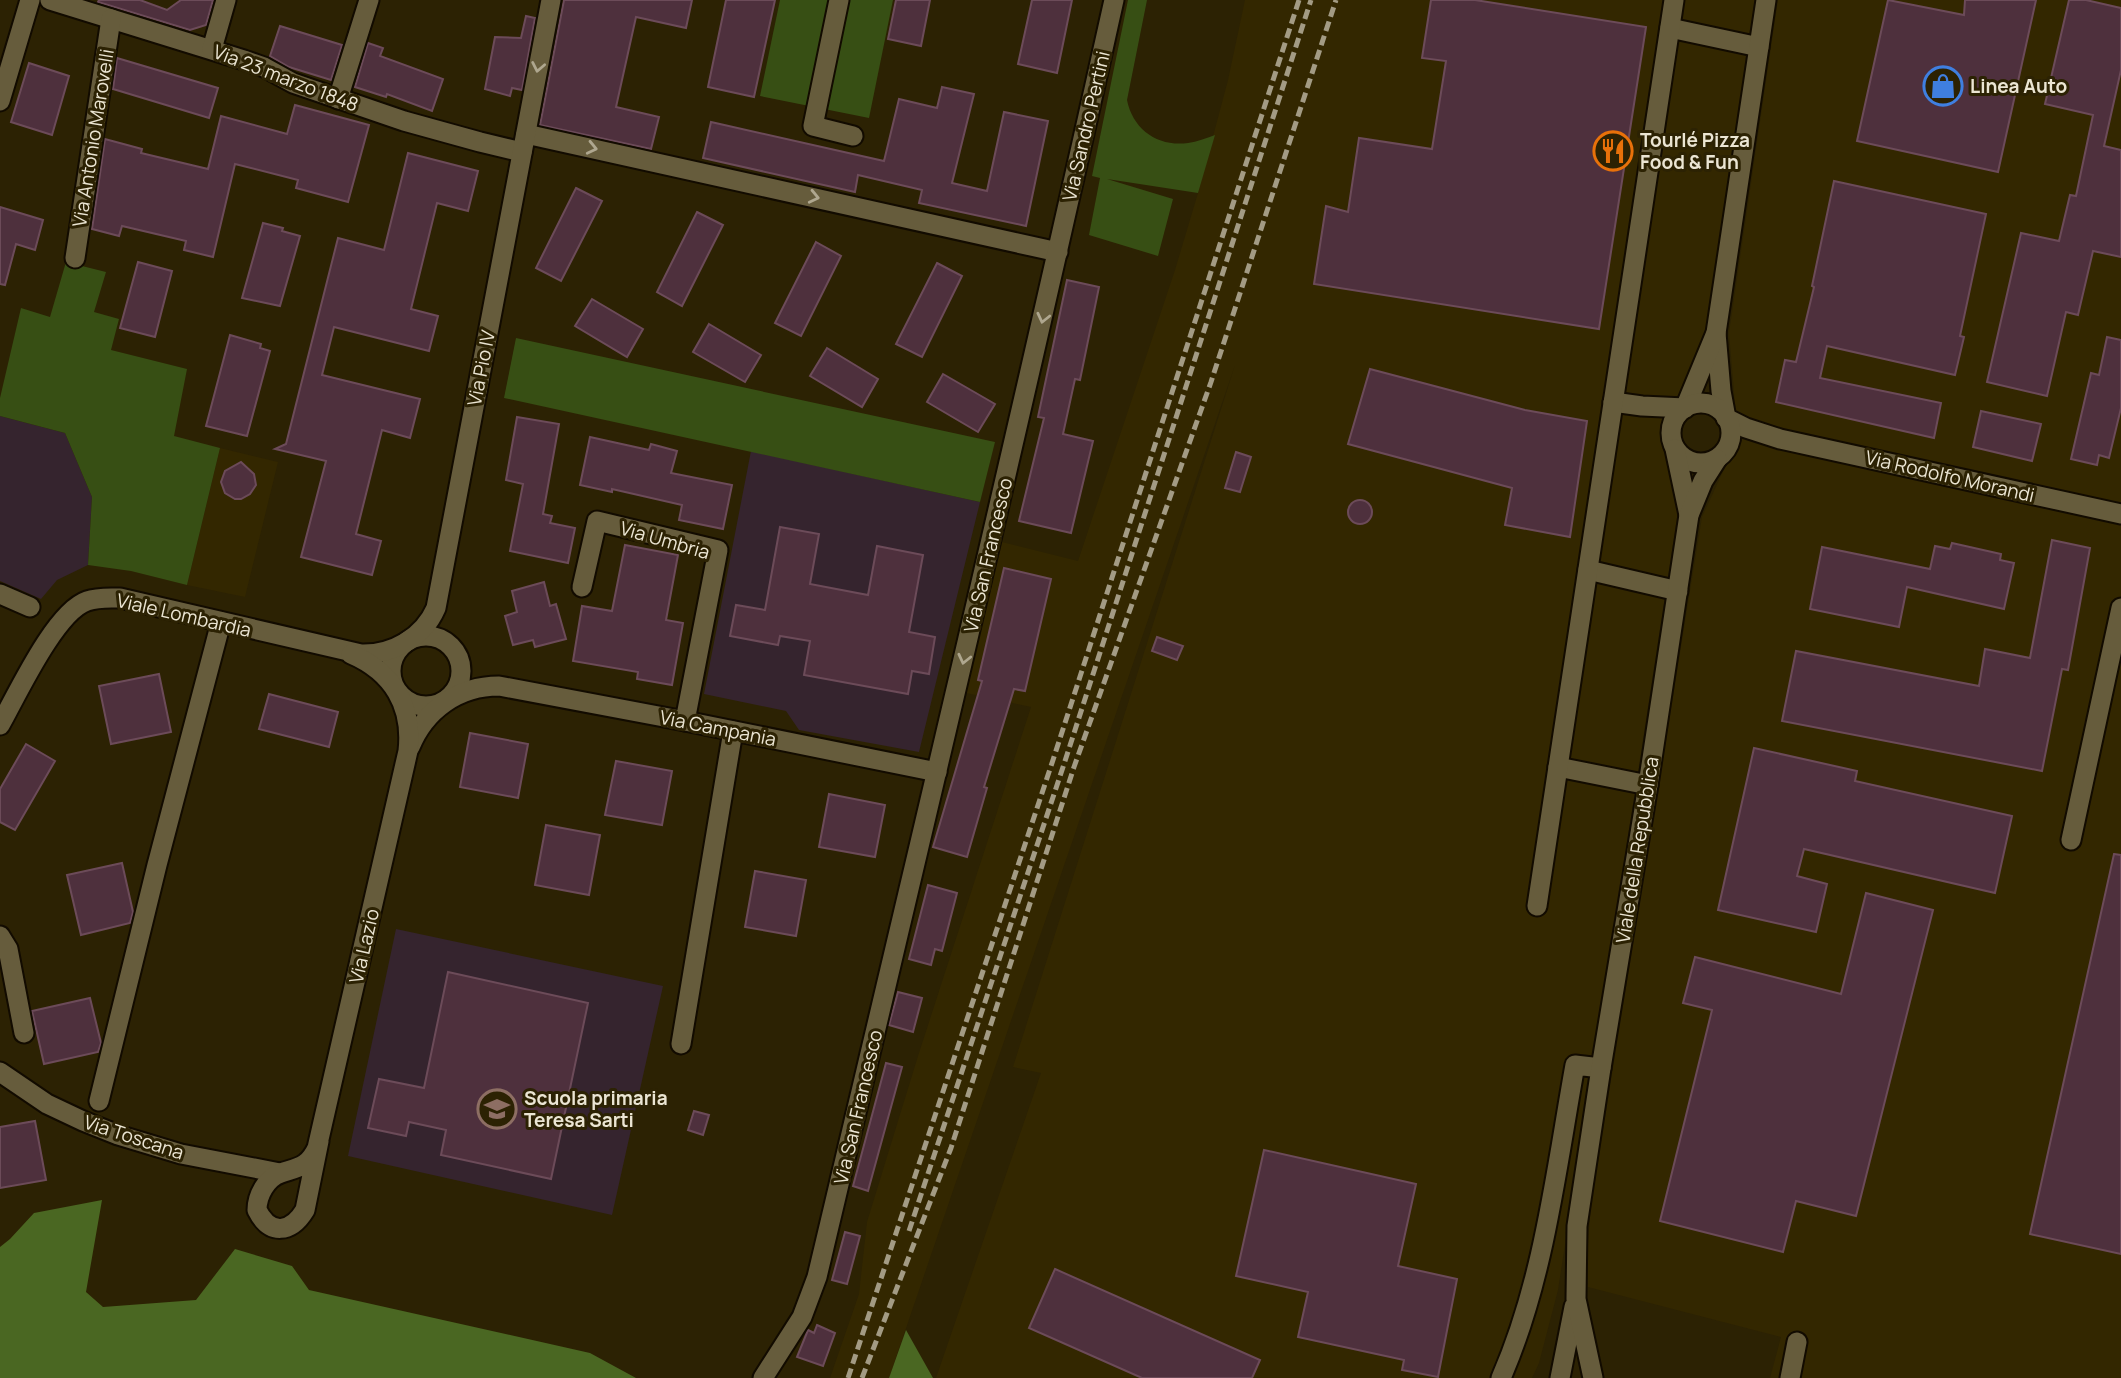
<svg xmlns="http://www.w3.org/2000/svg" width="2121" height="1378" viewBox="0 0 2121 1378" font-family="Manrope,sans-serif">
  <rect width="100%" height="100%" fill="#2c2203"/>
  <g fill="#332700">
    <path d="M1245,0H1755L1707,332L1680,400L1666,420L1663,442L1670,460L1678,512L1558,1290L1539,1363L1532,1378H936L1041,1073L1013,1067L1235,365L889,1378H830L859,1294L867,1222L918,1056L1031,707L966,693L1002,542L1078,561L1175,270L1198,193L1228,80Z"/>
    <path d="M1778,0H2121V1378H1770L1781,1337L1588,1287V1243L1591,1204L1702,517L1738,439L1729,333Z"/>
    <path d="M220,448L278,462L245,597L187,585Z"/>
  </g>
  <g fill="#35242e">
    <path d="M0,416L65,433L92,497L88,565L57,580L41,599L0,581Z"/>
    <path d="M751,451L980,502L919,752L799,730L786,711L704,694Z"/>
    <path d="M396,929L663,986L612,1215L348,1156Z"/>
  </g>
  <g fill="#374f14">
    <path d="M780,0H893L869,118L760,96Z"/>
    <path d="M1128,0H1147L1127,100C1133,130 1158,147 1188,143C1197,142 1206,138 1215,135L1198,193L1107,179L1173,199L1158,256L1089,235L1100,178L1092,176Z"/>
    <path d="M66,262L106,272L94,312L119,319L111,350L187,369L174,436L220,448L187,585L131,571L88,565L92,497L65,433L0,416V398L21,308L50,317Z"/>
    <path d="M516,338L995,442L980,502L504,398Z"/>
  </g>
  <g fill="#4a6722">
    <path d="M102,1200L86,1292L103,1307L196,1300L235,1249L292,1266L309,1290L590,1353L636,1378H0V1247L10,1239L34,1213Z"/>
    <path d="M906,1330L933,1378H889Z"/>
  </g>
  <g fill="#4e303d" stroke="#6c4b59" stroke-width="2">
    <path d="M99,0H140L167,10L181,0H213L206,25L190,30L98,2Z"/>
    <path d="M564,0H692L686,28L636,17L616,107L659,117L651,149L540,125Z"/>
    <path d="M726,0H775L754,97L708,87Z"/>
    <path d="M896,0H930L921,46L888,39Z"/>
    <path d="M1032,0H1072L1057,73L1018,64Z"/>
    <path d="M1431,0H1475L1646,27L1599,329L1314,284L1326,206L1348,212L1359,138L1432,149L1446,61L1422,58Z"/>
    <path d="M1888,0L1964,15L1965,0H2036L1998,172L1857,141Z"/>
    <path d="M2069,0H2086L2121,8V70L2104,146L2121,150V257L2093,251L2078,315L2066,312L2047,396L1987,382L2021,233L2059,241L2070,195L2076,196L2093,115L2045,104Z"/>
    <path d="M526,16L535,18L522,90L512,88L510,96L485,89L495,37L521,38Z"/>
    <path d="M280,26L342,45L331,80L289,67L270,56Z"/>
    <path d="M368,43L383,48L380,56L443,79L432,111L387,94L386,97L355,87Z"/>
    <path d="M117,58L218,88L209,118L113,89Z"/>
    <path d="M29,63L69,76L52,135L11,122Z"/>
    <path d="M942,87L974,94L952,183L987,191L1004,112L1048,121L1026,226L919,203L922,190L858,175L855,192L703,158L711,122L884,161L899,99L937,108Z"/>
    <path d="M295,105L369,125L348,202L296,188L298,180L235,164L213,257L184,250L186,241L122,226L119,236L92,229L105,139L142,149L141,153L208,169L221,116L287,134Z"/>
    <path d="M408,153L478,171L468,211L437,203L411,309L438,316L429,351L334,327L322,375L420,399L410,438L382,430L356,534L381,541L372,575L301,557L326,461L275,449L286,444L338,238L384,250Z"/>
    <path d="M1834,181L1986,214L1960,336L1964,337L1955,375L1827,346L1820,378L1941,403L1934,438L1776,402L1785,360L1796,362L1814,287L1812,286Z"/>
    <path d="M576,188L602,201L561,281L536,268Z"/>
    <path d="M0,207L43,220L35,250L16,244L5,285L0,284Z"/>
    <path d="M697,212L723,225L682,306L657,292Z"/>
    <path d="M263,223L283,228L282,231L300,236L280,306L242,298Z"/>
    <path d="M816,242L841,256L801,336L775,323Z"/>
    <path d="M138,262L172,271L155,337L120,328Z"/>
    <path d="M937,263L962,276L922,357L896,344Z"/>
    <path d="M1067,280L1099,287L1080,380L1075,379L1063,434L1093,441L1071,533L1019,521L1044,418L1038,417Z"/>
    <path d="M592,299L643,329L627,357L575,326Z"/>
    <path d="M709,324L761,355L745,382L693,352Z"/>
    <path d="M230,335L261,344L260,348L270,351L247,436L206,426Z"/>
    <path d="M2107,337L2121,340V408L2109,458L2099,455L2097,465L2071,459L2091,373L2099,375Z"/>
    <path d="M827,348L878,379L862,407L810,376Z"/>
    <path d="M1370,369L1525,410L1587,421L1570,537L1505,525L1512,488L1348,444Z"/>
    <path d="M943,374L995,404L978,432L927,402Z"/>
    <path d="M1981,411L2041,424L2032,461L1973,447Z"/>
    <path d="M517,417L559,424L543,514L552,516L550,523L575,528L568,563L510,551L523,484L506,480Z"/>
    <path d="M590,437L649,450L651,444L677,451L671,473L732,485L723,529L679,520L682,505L612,489V492L580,485Z"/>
    <path d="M1236,452L1251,457L1240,492L1225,488Z"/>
    <path d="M241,462L254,474L256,485L250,494L241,499H235L225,493L221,482L225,471Z"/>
    <circle cx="1360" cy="512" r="12"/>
    <path d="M780,527L819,534L810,584L868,595L877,546L923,555L909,632L935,637L929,674L912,671L908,694L804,675L810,641L780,636L778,645L730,636L736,605L765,610Z"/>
    <path d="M2052,540L2090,548L2068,670L2062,669L2042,771L1782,721L1796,651L1979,686L1985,649L2030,658Z"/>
    <path d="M1952,543L2001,554L2000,560L2014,563L2004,609L1907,587L1899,627L1810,609L1822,547L1930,569L1935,546L1950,549Z"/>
    <path d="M625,545L678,555L666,620L683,623L672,685L637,679L638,672L573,661L582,606L612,611Z"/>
    <path d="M1004,568L1051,579L1025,691L1014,689L984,787L987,788L967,857L933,847L982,681L978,680Z"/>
    <path d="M544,582L550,606L556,604L566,639L535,647L533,640L513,645L505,616L517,612L512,591Z"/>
    <path d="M1157,637L1183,646L1177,660L1152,651Z"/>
    <path d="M159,674L171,732L111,744L99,686Z"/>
    <path d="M269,694L338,712L329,747L259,729Z"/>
    <path d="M470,733L528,744L518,798L460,787Z"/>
    <path d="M26,744L55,761L15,830L0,822V789Z"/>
    <path d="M1754,748L1857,771L1855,781L2012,816L1995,893L1804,849L1797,876L1827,884L1816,932L1718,910Z"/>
    <path d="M616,761L672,771L662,825L605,815Z"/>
    <path d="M829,794L885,805L875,857L819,847Z"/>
    <path d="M546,825L600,835L589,895L535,885Z"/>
    <path d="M2114,854L2121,855V1254L2030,1234Z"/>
    <path d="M122,863L133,912L130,923L81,935L67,875Z"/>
    <path d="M755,871L806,880L796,936L745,927Z"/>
    <path d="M928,885L957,893L942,951L935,949L931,965L909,959Z"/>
    <path d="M1866,893L1933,910L1856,1216L1796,1201L1783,1252L1660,1221L1712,1010L1683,1003L1695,957L1841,994Z"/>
    <path d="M448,972L588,1003L551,1179L441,1155L446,1130L409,1122L406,1136L368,1128L379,1079L424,1088Z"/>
    <path d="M898,992L922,998L913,1032L889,1025Z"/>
    <path d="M90,998L101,1043L98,1052L44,1064L32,1011Z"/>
    <path d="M886,1063L902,1067L868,1191L853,1186Z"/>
    <path d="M694,1111L709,1115L703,1135L688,1130Z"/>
    <path d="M35,1121L46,1180L0,1188V1127Z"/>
    <path d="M1264,1150L1416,1184L1398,1266L1457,1279L1438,1377L1402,1370L1404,1360L1298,1337L1308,1292L1236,1276Z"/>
    <path d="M845,1232L860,1236L847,1284L832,1280Z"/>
    <path d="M1055,1269L1260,1360L1252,1378H1142L1029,1328Z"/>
    <path d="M817,1325L835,1333L823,1366L797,1357L808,1330L814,1333Z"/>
  </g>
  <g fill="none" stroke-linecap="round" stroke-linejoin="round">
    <g stroke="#120b00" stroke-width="23">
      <g id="minor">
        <path d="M50,0L244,60L264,67L293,83L404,121L480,142L522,152"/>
        <path d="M839,0L813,126L853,136"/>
        <path d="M1670,28L1759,47"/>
        <path d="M212,49L226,0"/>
        <path d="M338,99L369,0"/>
        <path d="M0,101L30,0"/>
        <path d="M526,134L1058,252"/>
        <path d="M75,258L111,19"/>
        <path d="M1716,333L1721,391L1726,418L1746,428L1780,439L2121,514"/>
        <path d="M1613,402L1642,406L1685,408L1716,333L1766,0"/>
        <circle cx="1701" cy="433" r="30"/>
        <path d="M1675,449L1689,515"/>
        <path d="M1588,570L1678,591"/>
        <path d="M582,587L597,521L718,550L685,721"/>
        <path d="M0,594L30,607"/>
        <circle cx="426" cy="671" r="35"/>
        <path d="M0,725C17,695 55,612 87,601C98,597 109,598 120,598L361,654C392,655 423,638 436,608L551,0"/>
        <path d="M410,747C425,710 458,686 499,686L685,721L937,772"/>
        <path d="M1558,767L1648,785"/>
        <path d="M2071,840L2121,608"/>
        <path d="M1537,906L1674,0"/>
        <path d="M0,936L8,949L24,1033"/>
        <path d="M681,1044L733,731"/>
        <path d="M0,1072L47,1104L83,1121L118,1135L181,1154L280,1173"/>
        <path d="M99,1101L157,865L221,622"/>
        <path d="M319,1141L305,1210C291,1233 270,1236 257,1210C257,1196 266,1178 281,1173C299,1167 308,1167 317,1148L408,751C413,706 393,672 351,654"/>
        <path d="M763,1378L802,1317L817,1277C918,852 1019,427 1114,0"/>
        <path d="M1501,1378C1544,1280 1556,1170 1575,1065L1601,1068"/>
        <path d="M1560,1378L1574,1307"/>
        <path d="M1593,1378L1576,1299L1577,1226L1601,1068L1648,785L1689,515L1703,481L1717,459"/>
        <path d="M1790,1378L1797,1342"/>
      </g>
    </g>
    <use href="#minor" stroke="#665c3c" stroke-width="19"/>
    <g stroke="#a39b84" stroke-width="5" stroke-dasharray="10 5" stroke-linecap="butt">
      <path d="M909,1231L1064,764L1311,0"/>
      <path d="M848,1378L1053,760L1299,0"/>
      <path d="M862,1378L951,1148L1074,767L1211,382L1336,0"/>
    </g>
  </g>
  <defs><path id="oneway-chevron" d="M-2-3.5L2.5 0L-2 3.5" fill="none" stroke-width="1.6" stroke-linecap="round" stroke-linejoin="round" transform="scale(1.75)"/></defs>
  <g stroke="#afa78f">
    <use href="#oneway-chevron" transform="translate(538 67) rotate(101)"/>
    <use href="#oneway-chevron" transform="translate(592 148) rotate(13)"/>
    <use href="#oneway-chevron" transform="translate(814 197) rotate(13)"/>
    <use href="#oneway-chevron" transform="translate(1043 318) rotate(103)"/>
    <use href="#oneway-chevron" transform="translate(964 659) rotate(103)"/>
  </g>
  <defs>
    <g id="shop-ring" transform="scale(2.0125)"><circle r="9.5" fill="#2c2203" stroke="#3f7fe0" stroke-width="1.5"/><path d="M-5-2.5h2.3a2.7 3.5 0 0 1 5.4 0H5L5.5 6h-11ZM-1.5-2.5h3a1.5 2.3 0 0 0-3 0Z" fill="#3f7fe0"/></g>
    <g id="restaurant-ring" transform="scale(2.0125)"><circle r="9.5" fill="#2c2203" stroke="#e8710a" stroke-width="1.5"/><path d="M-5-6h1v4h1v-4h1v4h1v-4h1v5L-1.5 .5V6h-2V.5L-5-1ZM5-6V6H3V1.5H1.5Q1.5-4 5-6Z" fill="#e8710a"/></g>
    <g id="school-ring" transform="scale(2.0125)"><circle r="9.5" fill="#2c2203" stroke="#8d6e63" stroke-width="1.5"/><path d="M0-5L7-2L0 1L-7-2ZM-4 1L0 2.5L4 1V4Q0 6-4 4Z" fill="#8d6e63"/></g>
  </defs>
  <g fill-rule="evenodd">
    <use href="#shop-ring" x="1943" y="86"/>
    <use href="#restaurant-ring" x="1613" y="151"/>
    <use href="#school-ring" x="497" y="1109"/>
  </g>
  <g text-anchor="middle" stroke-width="6" stroke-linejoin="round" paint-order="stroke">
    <g font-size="19" fill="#ebe5d3" stroke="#2c2203">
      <text transform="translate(286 78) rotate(21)" y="7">Via 23 marzo 1848</text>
      <text transform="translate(1086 126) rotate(-77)" y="7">Via Sandro Pertini</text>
      <text transform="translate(93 138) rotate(-81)" y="7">Via Antonio Marovelli</text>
      <text transform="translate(481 368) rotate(-79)" y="7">Via Pio IV</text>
      <text transform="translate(1950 476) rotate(13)" y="7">Via Rodolfo Morandi</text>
      <text transform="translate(665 540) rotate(16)" y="7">Via Umbria</text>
      <text transform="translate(988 555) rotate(-77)" y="7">Via San Francesco</text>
      <text transform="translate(184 615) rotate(13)" y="7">Viale Lombardia</text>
      <text transform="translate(718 728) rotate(11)" y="7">Via Campania</text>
      <text transform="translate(1637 850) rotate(-81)" y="7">Viale della Repubblica</text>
      <text transform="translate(364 946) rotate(-77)" y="7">Via Lazio</text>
      <text transform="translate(858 1107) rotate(-77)" y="7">Via San Francesco</text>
      <text transform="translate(134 1137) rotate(18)" y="7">Via Toscana</text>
    </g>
    <g font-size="19" font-weight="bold" fill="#ebe5d3" stroke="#2c2203" text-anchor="start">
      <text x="1970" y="93">Linea Auto</text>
      <text x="1640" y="147">Tourlé Pizza<tspan x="1640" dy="22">Food &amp; Fun</tspan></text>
      <text x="524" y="1105">Scuola primaria<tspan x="524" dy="22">Teresa Sarti</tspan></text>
    </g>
  </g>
</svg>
